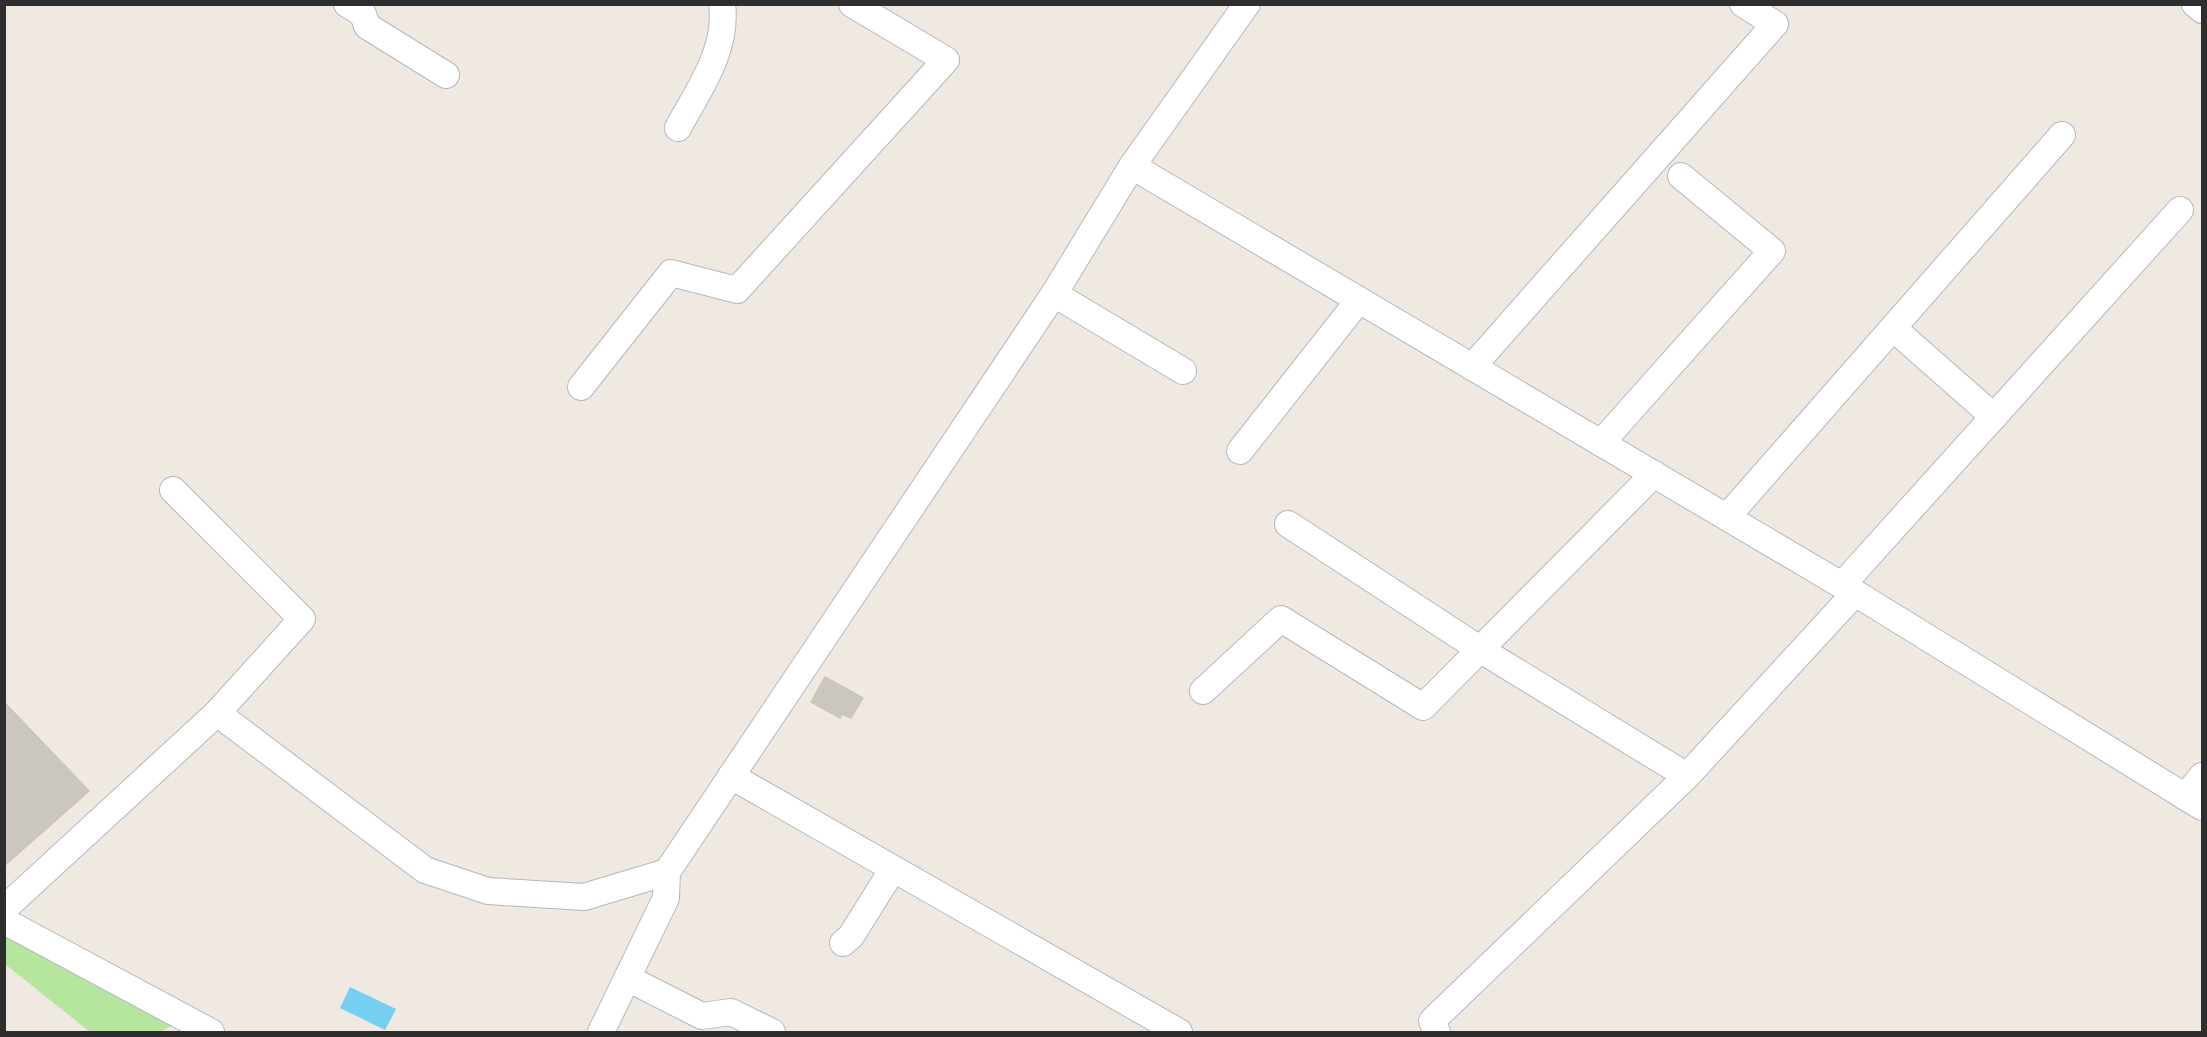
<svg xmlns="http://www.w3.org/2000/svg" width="2207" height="1037" viewBox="0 0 2207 1037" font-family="Montserrat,sans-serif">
  <rect width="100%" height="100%" fill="#efe9e1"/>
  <path fill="#b6e59e" d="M4,933L175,1024L160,1032H90L5,964Z"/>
  <path fill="#75cff0" d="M350,987L396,1009L385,1030L340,1008Z"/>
  <g fill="#cbc7bf" stroke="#cbc5ba" stroke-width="1.5">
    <path d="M825,677L863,698L851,718L842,714L840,718L811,702Z"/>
    <path d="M4,702L89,791L4,866Z"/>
  </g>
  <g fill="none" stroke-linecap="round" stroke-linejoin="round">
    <g stroke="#b4b7c1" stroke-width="28">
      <g id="minor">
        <path d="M347,4L363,14L367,26L446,75"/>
        <path d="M2195,4L2202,10"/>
        <path d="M678,128C699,89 728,50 722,4"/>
        <path d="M1132,166L1855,593L2202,807"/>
        <path d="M1054,294L1183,371"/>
        <path d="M1893,328L1994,417"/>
        <path d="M1472,367L1775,24L1743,4"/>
        <path d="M581,387L671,273L737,290L946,60L852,4"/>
        <path d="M1601,443L1772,251L1681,176"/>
        <path d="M1240,451L1359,300"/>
        <path d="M1727,517L2062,135"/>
        <path d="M1288,524L1481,650L1687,776"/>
        <path d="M1842,585L2180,210"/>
        <path d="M1203,691L1281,619L1423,707L1654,474"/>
        <path d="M217,713L425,870L488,891L584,897L667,872"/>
        <path d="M731,776L1179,1032"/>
        <path d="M2185,797L2202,776"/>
        <path d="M4,909L217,713L302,619L173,490"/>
        <path d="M4,921L211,1032"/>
        <path d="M843,943L851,936L893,869"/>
        <path d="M627,978L702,1016L731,1012L772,1032"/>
        <path d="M601,1032L666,898L667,872L1054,294L1132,166L1247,4"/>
        <path d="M1437,1032L1432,1021L1687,776L1855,593"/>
      </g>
    </g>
    <use href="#minor" stroke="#fff" stroke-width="26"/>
  </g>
  <rect width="2207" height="1037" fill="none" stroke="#2e2e2e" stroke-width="12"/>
</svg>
